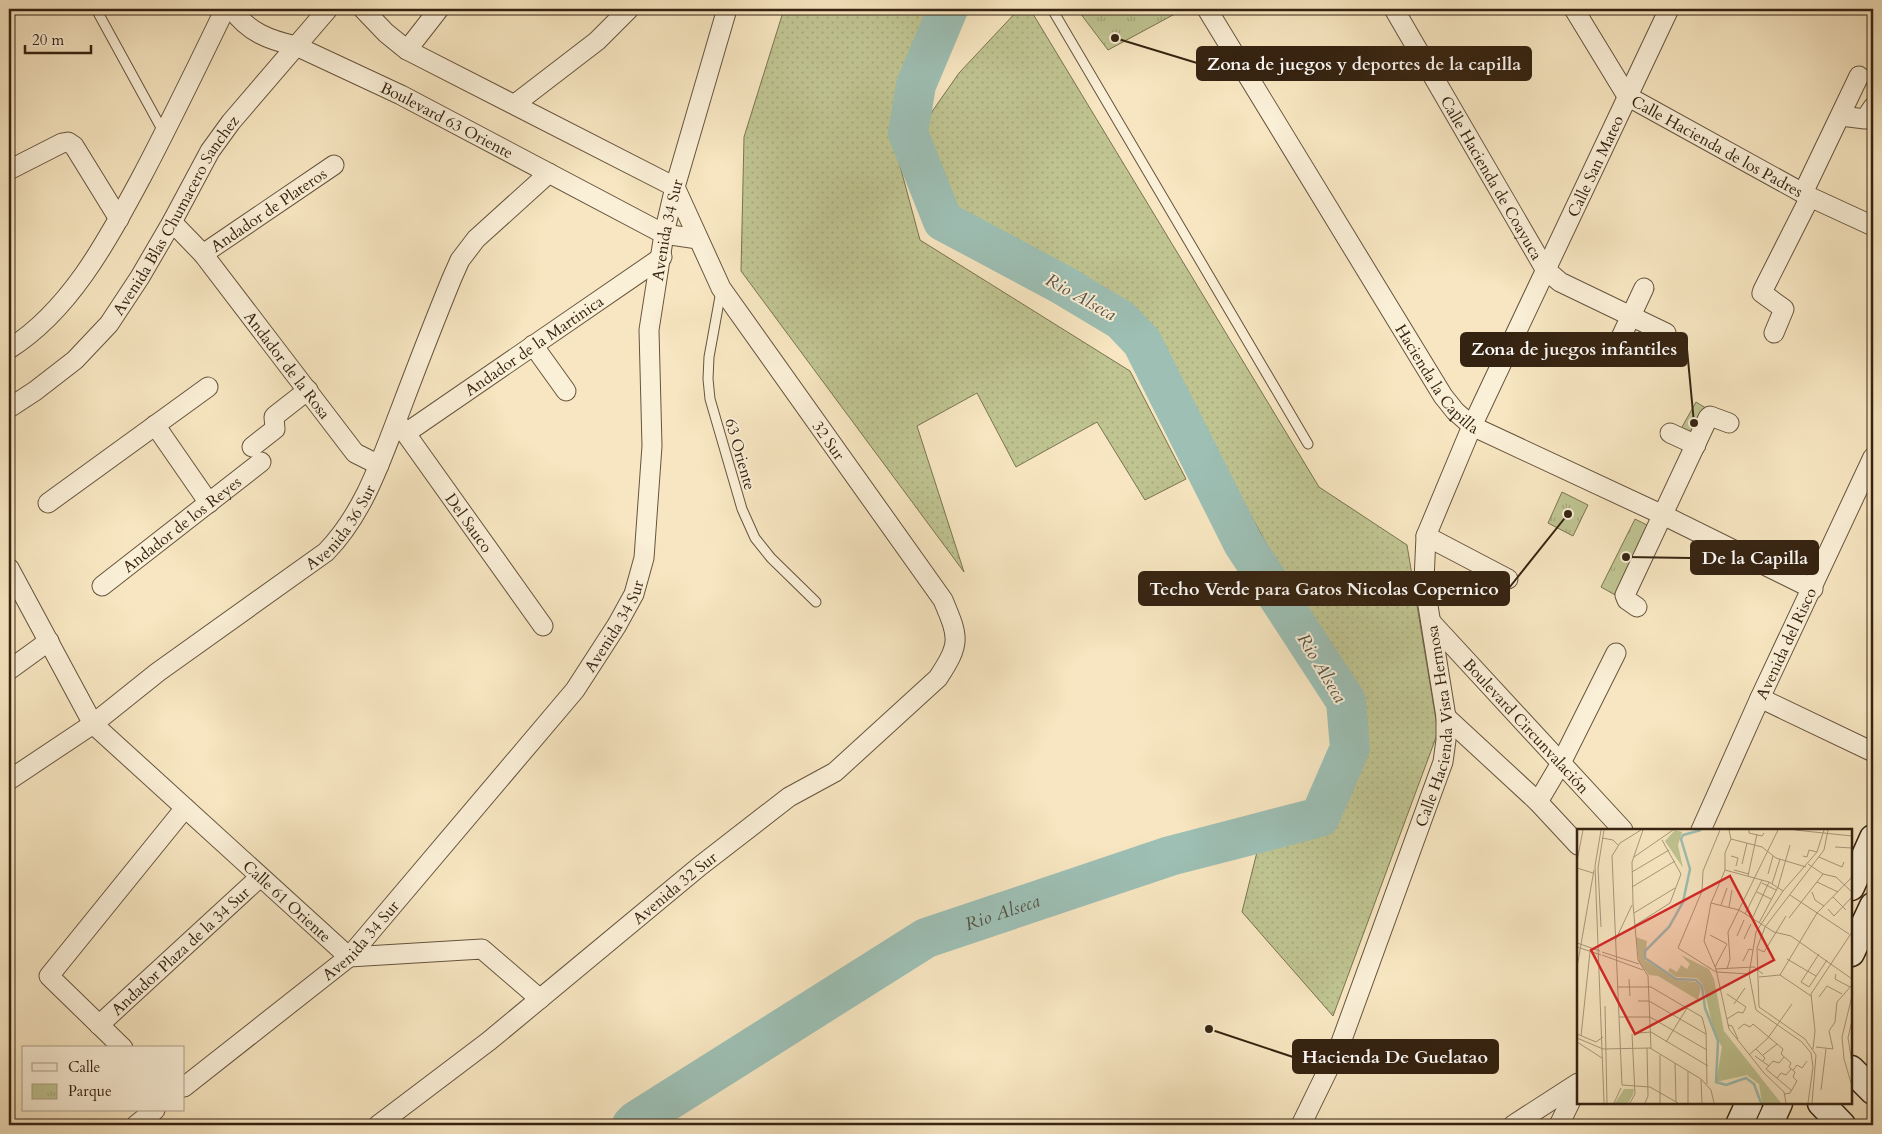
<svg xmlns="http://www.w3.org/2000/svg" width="1882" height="1134" viewBox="0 0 1882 1134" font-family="Cardo,serif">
  <defs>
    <pattern id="grass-dots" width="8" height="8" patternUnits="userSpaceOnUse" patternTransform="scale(1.25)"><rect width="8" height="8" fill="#bfc491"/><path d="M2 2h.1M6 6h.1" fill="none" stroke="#a5a87c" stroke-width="1.8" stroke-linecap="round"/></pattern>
    <pattern id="park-tufts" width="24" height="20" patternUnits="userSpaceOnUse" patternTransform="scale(1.25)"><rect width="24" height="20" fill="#bfc491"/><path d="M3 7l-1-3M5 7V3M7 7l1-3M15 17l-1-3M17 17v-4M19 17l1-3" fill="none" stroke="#a5a87c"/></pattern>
  </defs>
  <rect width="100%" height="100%" fill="#f7e6c1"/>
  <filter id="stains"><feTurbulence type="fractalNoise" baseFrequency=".004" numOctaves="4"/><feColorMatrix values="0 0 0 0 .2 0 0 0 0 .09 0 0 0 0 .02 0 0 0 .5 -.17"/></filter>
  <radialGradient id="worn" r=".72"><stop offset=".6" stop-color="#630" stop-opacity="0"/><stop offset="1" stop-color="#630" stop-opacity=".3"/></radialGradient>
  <g fill="url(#grass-dots)" stroke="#7a7451">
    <path d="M784,9H927L893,140L920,240L1130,371L1186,479L1145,500L1097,422L1016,467L977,393L917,426L964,572L741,271L744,137Z"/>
    <path d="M1019,9H1030L1319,487L1407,545L1438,732L1333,1016L1242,912L1258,848L1322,828L1364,719L1148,331L948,204L922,126L959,73Z"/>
  </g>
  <g fill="url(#park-tufts)" stroke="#7a7451">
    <path d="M1077,9H1184L1108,50Z"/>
    <path d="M1696,402L1709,410L1693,445L1677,436Z"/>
    <path d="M1562,492L1588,505L1573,536L1548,523Z"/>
    <path d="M1635,519L1651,527L1617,596L1601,587Z"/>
  </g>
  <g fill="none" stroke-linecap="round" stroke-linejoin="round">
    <path stroke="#9dbfb4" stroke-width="40" id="s1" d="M632,1125L636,1121L926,938L1170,856L1320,817L1350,748L1346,701L1243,543L1142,342L1121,320L1061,284L943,221L908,133L916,85L948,9"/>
    <g stroke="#66543d" stroke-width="11">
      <g id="lane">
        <path d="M96,9L164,133"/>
        <path d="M1052,9L1308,444"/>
        <path d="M721,291L709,357L708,379L710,399L742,509L755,538L771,558L816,602"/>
      </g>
    </g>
    <g stroke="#66543d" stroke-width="21">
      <g id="street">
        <path id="s2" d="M232,9C248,32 269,40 296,46L401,95L664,234L698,239"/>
        <path d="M363,9L386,33L407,50L675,187"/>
        <path id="s3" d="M1207,9L1443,396L1455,411L1472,426L1663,515L1813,589"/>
        <path id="s4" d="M1394,9L1545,269L1560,282L1666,333"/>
        <path id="s5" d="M1574,9L1627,96L1810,197L1873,226"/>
        <path d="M407,50L439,9"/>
        <path d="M515,104L597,41L629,9"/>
        <path d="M1841,116L1865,119L1873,107"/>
        <path d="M9,170L62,143L68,142L74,146L119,219"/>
        <path d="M1803,193L1859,76"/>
        <path id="s6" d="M172,222L203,254L355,453L379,465"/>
        <path id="s7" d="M203,254L334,165"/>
        <path d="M1774,333L1784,309L1762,293L1763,290L1810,197"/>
        <path d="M533,345L566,391"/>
        <path d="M9,349C71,310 108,239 142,176C171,121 198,65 225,9"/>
        <path d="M1615,350L1644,288"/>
        <path id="s8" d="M9,408L35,391L75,360L109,324L140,277L172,222L210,151L231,122L328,9"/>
        <path id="s9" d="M399,424L543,626"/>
        <path d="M155,425L209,503"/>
        <path id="s10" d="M406,433L662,257"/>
        <path d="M1670,433L1696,445"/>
        <path d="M252,447L275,429L274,417L276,415L308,390"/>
        <path d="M48,503L208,387"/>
        <path d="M1426,536L1508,579"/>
        <path id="s11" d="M9,568L93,724L349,957L482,949L540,999"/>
        <path id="s12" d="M102,586L261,462"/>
        <path d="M1637,607L1627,600L1625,595L1708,418L1710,416L1729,423"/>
        <path id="s13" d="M1431,622L1623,830"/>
        <path d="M9,670L49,641"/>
        <path d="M1760,698L1873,752"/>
        <path d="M1446,717L1538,802L1578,845"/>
        <path id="s14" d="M9,780L93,724L158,672L326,552C364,513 381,460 400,411C417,366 434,322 452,278L460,260L476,239L549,173"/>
        <path d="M1538,802L1561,763L1616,653"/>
        <path id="s15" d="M1701,830L1760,698L1873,457"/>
        <path id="s16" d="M99,1025L260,877"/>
        <path d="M123,1048L49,976L185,808"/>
        <path id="s17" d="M184,1087L349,957L575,690L617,625L634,594L644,558L652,446L649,330L664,234L675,187L727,9"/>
        <path d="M136,1125L155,1110"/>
        <path id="s18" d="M378,1125L489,1041L700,866L789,797L835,772L938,678C961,643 959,638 943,600L721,288L675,187"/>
        <path id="s19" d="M1301,1125L1340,1045L1443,762L1446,740V717L1424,581L1426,536L1472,426L1669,9"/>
        <path d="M1513,1125L1578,1083"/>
        <path d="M1559,1125L1578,1086"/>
      </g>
    </g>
    <g stroke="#352311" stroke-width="29">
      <g id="secondary">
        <path d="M1851,887L1873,838"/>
        <path d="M1851,953L1873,906"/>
        <path d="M1851,1069L1873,1091"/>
        <path d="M1821,1103L1842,1125"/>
        <path d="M1739,1125L1749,1103"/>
        <path d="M1769,1125L1779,1103"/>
      </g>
    </g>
    <use href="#lane" stroke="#faefd7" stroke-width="9"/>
    <use href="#street" stroke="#faefd7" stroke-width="19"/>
    <use href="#secondary" stroke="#faefd7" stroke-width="26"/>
  </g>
  <g text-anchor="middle" stroke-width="4" stroke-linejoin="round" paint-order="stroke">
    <g font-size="16" fill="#352311" stroke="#faefd7">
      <text dy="6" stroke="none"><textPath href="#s2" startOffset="244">Boulevard 63 Oriente</textPath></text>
      <text dy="6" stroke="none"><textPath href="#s5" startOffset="205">Calle Hacienda de los Padres</textPath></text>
      <text dy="6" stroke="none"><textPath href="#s19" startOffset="1025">Calle San Mateo</textPath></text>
      <text dy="6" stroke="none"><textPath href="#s4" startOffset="195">Calle Hacienda de Coayuca</textPath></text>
      <text dy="6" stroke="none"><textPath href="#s7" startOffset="79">Andador de Plateros</textPath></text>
      <text dy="6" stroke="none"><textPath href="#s8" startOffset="259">Avenida Blas Chumacero Sanchez</textPath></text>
      <text dy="6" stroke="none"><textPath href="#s17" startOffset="1040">Avenida 34 Sur</textPath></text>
      <text dy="6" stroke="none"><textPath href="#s10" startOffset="155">Andador de la Martinica</textPath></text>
      <text dy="6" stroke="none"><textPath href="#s6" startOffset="184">Andador de la Rosa</textPath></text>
      <text dy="6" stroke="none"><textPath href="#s3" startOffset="436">Hacienda la Capilla</textPath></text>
      <text transform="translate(829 440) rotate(55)" y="6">32 Sur</text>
      <text transform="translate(741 454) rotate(74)" y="6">63 Oriente</text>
      <text dy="6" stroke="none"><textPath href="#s9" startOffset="121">Del Sauco</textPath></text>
      <text dy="6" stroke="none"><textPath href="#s12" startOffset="101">Andador de los Reyes</textPath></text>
      <text dy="6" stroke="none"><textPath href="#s14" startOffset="419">Avenida 36 Sur</textPath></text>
      <text dy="6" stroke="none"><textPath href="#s17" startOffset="635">Avenida 34 Sur</textPath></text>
      <text dy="6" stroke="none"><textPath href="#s15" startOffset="205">Avenida del Risco</textPath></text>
      <text dy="6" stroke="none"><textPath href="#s19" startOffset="425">Calle Hacienda Vista Hermosa</textPath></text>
      <text dy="6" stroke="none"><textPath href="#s13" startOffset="141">Boulevard Circunvalación</textPath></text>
      <text dy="6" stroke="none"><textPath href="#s18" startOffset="380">Avenida 32 Sur</textPath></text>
      <text dy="6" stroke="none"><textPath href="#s11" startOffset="440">Calle 61 Oriente</textPath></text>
      <text dy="6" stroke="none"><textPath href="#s17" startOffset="230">Avenida 34 Sur</textPath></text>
      <text dy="6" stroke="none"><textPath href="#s16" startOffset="110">Andador Plaza de la 34 Sur</textPath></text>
    </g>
    <g font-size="18" font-style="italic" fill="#545242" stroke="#faefd7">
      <text transform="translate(1081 297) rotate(29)" y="6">Rio Alseca</text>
      <text transform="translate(1322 668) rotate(59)" y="6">Rio Alseca</text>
      <text dy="6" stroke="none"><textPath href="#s1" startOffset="429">Rio Alseca</textPath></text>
    </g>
  </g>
  <g transform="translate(1577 829)">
    <rect width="275" height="275" fill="#f7e6c1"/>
    <path d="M59,108L70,112L68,131L99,151L119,153L124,158L121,171L81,147L72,146L62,133ZM104,126L132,140L137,150L147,202L204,274H185L182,255L170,246L139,253L145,218L137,203L126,156L120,149L99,148L91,142L93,139L100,143L104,136L110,140L113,135Z" fill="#bfc491"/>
    <path d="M98,1L105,3L101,16L106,39L88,12ZM47,260H57L56,266L51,274H38Z" fill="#bfc491"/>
    <path fill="none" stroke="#9dbfb4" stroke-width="2.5" d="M124,1L106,6L104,10L113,40L106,73L92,98L68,122V129L99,150L119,151L125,157L128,179L141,212L139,253L149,256L169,249L177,255L184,274"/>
    <path fill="none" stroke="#a9987b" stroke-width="1" d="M24,1L18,37L27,274M64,1L43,14L35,27L45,256L73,258L101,274M66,1L55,33L56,75L61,131L71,147L74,220M152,1L154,10L148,24V41L134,74L127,112L139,140L152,200L187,244L207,263L209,274M172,1V4L185,7L187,4M218,1L275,7M25,9L36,11L41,16M154,10L185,18L199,29L229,38M258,18L275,19M154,27L161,29L159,37M226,27L230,28L232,21L240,23M57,28L96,1M242,28L265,38L267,33M0,32L6,1M165,35L170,14M231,35L246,45L259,48L275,63M0,39L16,44M148,41L192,53L206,62M157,41L172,45M55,43L92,21M191,45L196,27M171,47L180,5M240,53L261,63M185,54L199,61M195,55L203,30M55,58L98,32M180,63L194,70M235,63L238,71L247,77M213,66L272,105M256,68L269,81M134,74L162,81L197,103L214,107L275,150M144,76L150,59M152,78L155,61M251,80L257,87L275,68M57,84L98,59M168,85L185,51M212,89L246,45M175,90L192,53M182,94L201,58L213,16M57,97L93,74L104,45L85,11M24,98L21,39L27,1M133,106L150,115M160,107L167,91M167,110L174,95M38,112L55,76M0,114L23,122M0,118L24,126M181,120L187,123L209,87M25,123L62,135M242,125L224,153L232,158L250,131M25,126L66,141M210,130L239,147M166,132L172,120L176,121M0,138L17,41M138,138L150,115M138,140L177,138L186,145M150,140L153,130L151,103L201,1M139,143L101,119L125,62L126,42L143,1M140,143L172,145M259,145L258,150L273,158M203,146L240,84L275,48M182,148L203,146L234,167M52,150L53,167M40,158H74L125,188L129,203L130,255M275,167L265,208L267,230L275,257M242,168L250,157L265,165M61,172H72L129,205M157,175L168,159M28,177L30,274M42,188H73L130,221M150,190L161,183L166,184L169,178L150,165M275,191L271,209L275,234M151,196L155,197L161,210M161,200L167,195L173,198L176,195L206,220L204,225L214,234L212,238L218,243L216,248L220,252L213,264L208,265M61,204L74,203L131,237M0,205L19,213L26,208M4,207L13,123M0,209L26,220L73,219L124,250L134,261L137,274M0,213L25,229M89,213L110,179M239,218L256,220L252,202L258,193L260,173L275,156M179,220L188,229L186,232M236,220L238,202L234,165L275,103M83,226V274M172,226L191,209L215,175M186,226L200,215M178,227L192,237M98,234L99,273M189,240L214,261M189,240L196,232L202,234L207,228M216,241L220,236L225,239L230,232M111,242V274M200,249L204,244L209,246L214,240M124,251L125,274M244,261L249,220M37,274L44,259M53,274L58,265L55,205M68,274L71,267L70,219M231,274L236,238L234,224L225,213L179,181L172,145L179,103L206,62L240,23L247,1M235,274L239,226L228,210L182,178L180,119L188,98L247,21L251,1"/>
    <path fill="#d62828" fill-opacity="0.15" stroke="#d62828" stroke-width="2.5" d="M153,47L197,131L58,205L14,121Z"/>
    <rect width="275" height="275" fill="none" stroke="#352311" stroke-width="2.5"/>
  </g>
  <path fill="none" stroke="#352311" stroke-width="2" d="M1115 38L1197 63M1694 423L1687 349M1626 557L1691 558M1568 514L1509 588M1209 1029L1293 1057"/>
  <g fill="#352311" stroke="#faefd7" stroke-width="2">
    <circle cx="1115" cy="38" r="5"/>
    <circle cx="1694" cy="423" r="5"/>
    <circle cx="1626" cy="557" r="5"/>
    <circle cx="1568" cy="514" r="5"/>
    <circle cx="1209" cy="1029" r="5"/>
  </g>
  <g fill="#352311" stroke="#352311" stroke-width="2">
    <rect x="1197" y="47" width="334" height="33" rx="5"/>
    <rect x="1461" y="333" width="226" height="33" rx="5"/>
    <rect x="1691" y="541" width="127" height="33" rx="5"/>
    <rect x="1139" y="572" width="370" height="33" rx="5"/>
    <rect x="1293" y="1040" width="205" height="33" rx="5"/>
  </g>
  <g font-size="18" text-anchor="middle" font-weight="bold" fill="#fff">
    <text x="1364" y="70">Zona de juegos y deportes de la capilla</text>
    <text x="1574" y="355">Zona de juegos infantiles</text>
    <text x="1755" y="564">De la Capilla</text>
    <text x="1324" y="595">Techo Verde para Gatos Nicolas Copernico</text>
    <text x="1395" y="1063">Hacienda De Guelatao</text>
  </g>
  <rect width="1882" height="1134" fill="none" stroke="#f7e6c1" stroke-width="30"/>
  <rect x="10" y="10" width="1862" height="1114" fill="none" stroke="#352311" stroke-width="2.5"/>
  <rect x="15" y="15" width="1852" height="1104" fill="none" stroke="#352311"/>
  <rect x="22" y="1046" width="162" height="65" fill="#faefd7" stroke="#ab9d88"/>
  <rect x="32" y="1063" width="25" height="8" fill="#faefd7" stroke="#ab9d88"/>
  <text x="68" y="1072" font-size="15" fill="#352311">Calle</text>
  <rect x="32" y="1084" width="25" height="15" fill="url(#park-tufts)" stroke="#ab9d88"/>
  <text x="68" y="1096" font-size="15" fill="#352311">Parque</text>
  <path d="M25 45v8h66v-8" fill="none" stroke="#352311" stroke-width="2.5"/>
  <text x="32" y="45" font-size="15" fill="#352311" stroke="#faefd7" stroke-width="4" paint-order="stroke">20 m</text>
  <rect width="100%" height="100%" filter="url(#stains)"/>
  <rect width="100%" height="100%" fill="url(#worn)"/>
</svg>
